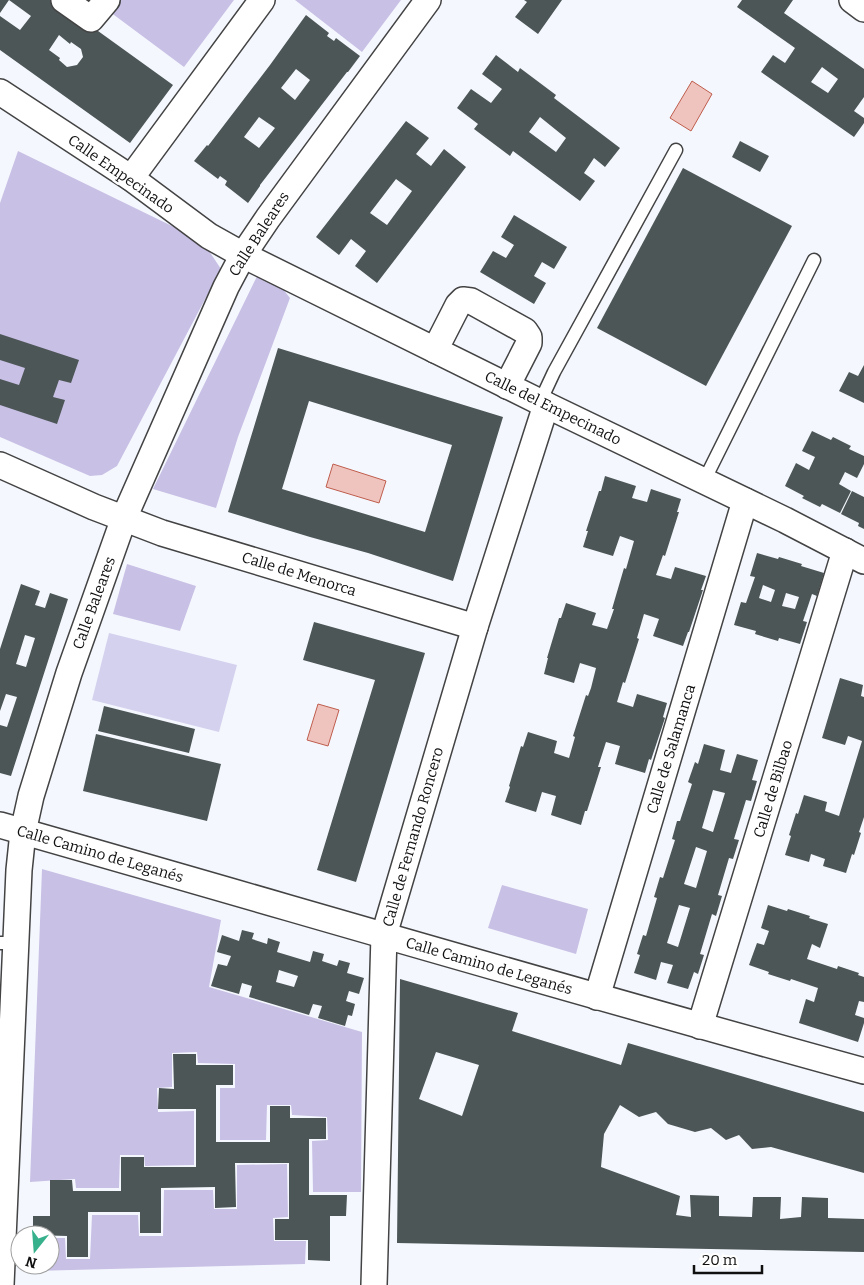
<svg xmlns="http://www.w3.org/2000/svg" width="864" height="1285" viewBox="0 0 864 1285" font-family="Bitter,serif">
  <rect width="100%" height="100%" fill="#f4f8fe"/>
  <g fill="#c9c0e5">
    <path d="M107,0H234L184,67L102,6Z"/>
    <path d="M295,0H401L362,52Z"/>
    <path d="M18,151L174,227L207,248L221,269L117,466L102,475L90,476L0,437V203Z"/>
    <path d="M263,264L290,298L238,437L216,508L153,489Z"/>
    <path d="M127,564L196,586L180,631L113,614Z"/>
    <path d="M42,869L221,920L209,987L362,1032L361,1192H313L312,1141L328,1140L327,1117L292,1115L291,1105H267L266,1140H220V1088H235V1064L198,1063L197,1052L172,1053V1087L157,1088L158,1112L194,1111V1165L145,1166L144,1155H120L119,1188H76L75,1179L30,1182Z"/>
    <path d="M502,885L588,909L576,954L488,928Z"/>
    <path d="M287,1164L288,1217L273,1218L274,1241H306L305,1264L33,1271L34,1265H50V1238H65L66,1259H90L92,1215H138L139,1236H163L164,1190H213L214,1209H237V1165Z"/>
  </g>
  <path fill="#d4d1ee" d="M109,633L237,665L219,732L92,700Z"/>
  <g fill="#f0c4be" stroke="#bf5d4d">
    <path d="M692,81L712,94L691,131L670,118Z"/>
    <path d="M333,464L386,481L379,503L326,487Z"/>
    <path d="M318,704L339,710L328,746L307,740Z"/>
  </g>
  <g fill="#4d5657" fill-rule="evenodd">
    <path d="M0,0H55L173,85L130,143L0,50V16L20,30L31,16L9,0L0,13ZM59,35L70,44L71,42L81,49L83,57L77,65L67,67L59,60L60,58L49,50Z"/>
    <path d="M524,0H562L538,34L515,17L527,2Z"/>
    <path d="M742,0H793L784,13L864,69V97L854,111L864,118V123L854,137L761,72L773,55L785,63L795,48L737,7ZM822,67L838,79L828,93L811,82Z"/>
    <path d="M306,15L329,33L327,36L334,41L336,38L360,56L348,72H347L260,185V186L248,203L225,185L227,181L220,176L218,179L194,161L207,145L208,146L270,65ZM296,69L310,80L295,100L281,88ZM259,117L275,128L259,148L244,137Z"/>
    <path d="M496,55L518,72L520,68L556,95L554,98L620,148L605,167L594,158L584,173L595,181L580,201L513,151L510,156L474,129L478,124L457,108L471,89L491,103L502,89L482,74ZM540,117L566,138L556,152L529,132Z"/>
    <path d="M406,121L429,138L416,154L431,166L444,149L466,167L377,283L355,266L366,251L351,239L339,255L316,237ZM396,179L412,191L387,225L370,213Z"/>
    <path d="M740,141L769,156L760,172L732,157Z"/>
    <path d="M683,168L792,226L706,386L597,328Z"/>
    <path d="M514,215L567,247L554,269L542,262L534,276L546,283L534,304L480,272L493,251L506,258L514,245L501,237Z"/>
    <path d="M0,334L79,360L71,383L59,380L53,397L65,400L57,424L0,405V379L19,385L25,368L0,360Z"/>
    <path d="M278,348L503,417L453,581L368,553L310,537L228,512ZM309,401L452,445L425,532L282,489Z"/>
    <path d="M864,365V403L839,391L849,372L858,376Z"/>
    <path d="M812,431L831,440L833,437L851,446L849,449L864,456V464L857,478L845,472L839,484L851,491L840,513L822,504L820,507L802,498L804,496L785,486L796,463L809,470L815,457L802,451Z"/>
    <path d="M605,476L636,486L632,498L647,502L651,489L681,499L677,512H679L665,556L663,555L656,575L671,579L675,567L706,576L701,590H703L689,632H688L683,646L653,636L659,619L644,614L637,638L639,639L625,683L623,682L617,702L633,707L637,694L667,703L663,717L665,718L651,760L649,759L645,773L615,764L620,746L606,742L598,767H601L587,811H585L581,825L551,815L556,796L542,792L536,812L505,802L510,787L509,786L521,746L523,747L528,732L557,741L554,753L569,758L575,737L573,736L586,695L588,696L591,688L596,668L580,663L574,683L544,674L548,658H547L559,618H561L566,603L596,613L592,625L607,629L614,609H612L624,568L626,569L634,541L620,536L613,556L583,547L588,531H586L599,491H601Z"/>
    <path d="M852,491L864,497V529L858,526L859,523L841,514Z"/>
    <path d="M757,553L778,559L779,557L802,564L801,566L824,573L817,596L812,594L803,621L807,622L800,644L779,638L778,641L755,634L756,631L734,625L741,602L746,603L755,577L750,576ZM763,585L775,590L771,602L759,598ZM786,593L799,597L795,609L782,606Z"/>
    <path d="M21,584L40,591L35,605L45,608L50,593L68,599L11,776L0,773V725L7,727L17,697L6,694L0,711V649ZM25,635L35,638L26,667L16,664Z"/>
    <path d="M314,622L425,653L356,882L317,870L375,680L303,660Z"/>
    <path d="M840,678L863,685L861,696L864,697V817L859,832L861,833L854,855L852,854L846,873L823,866L825,859L811,854L809,862L785,855L791,836L789,835L796,813L798,814L804,795L827,802L825,811L839,816L862,741L848,736L845,745L822,738Z"/>
    <path d="M104,706L195,729L189,753L98,731Z"/>
    <path d="M96,734L221,764L207,821L83,791Z"/>
    <path d="M704,744L725,750L720,770L731,773L737,754L758,760L752,780L757,781L751,801L746,800L734,839L739,840L733,859L729,858L718,895L722,896L716,916L712,914L700,954L704,955L698,974L694,972L688,989L667,983L673,965L661,962L656,980L634,973L640,955L637,954L643,935L646,936L657,898L654,897L660,877L663,878L675,840L672,839L677,821H680L692,784L688,782L695,762L698,764ZM713,790L725,793L713,832L702,828ZM696,847L707,851L696,888L684,884ZM679,905L690,908L678,947L667,943Z"/>
    <path d="M768,905L787,911L788,909L810,916L809,918L828,924L820,948L812,944L807,959L837,969L838,966L859,973L858,975L864,977V1002L859,1001L855,1015L864,1018V1023L858,1042L799,1023L806,999L814,1002L818,988L791,979L790,981L768,974L769,972L749,965L757,943L764,945L769,931L761,928Z"/>
    <path d="M242,930L254,933L252,939L267,944L268,938L280,942L277,952L310,962L313,951L324,954L322,961L337,966L339,960L350,963L347,973L364,978L359,994L349,991L346,1001L355,1004L352,1016L348,1015L345,1026L318,1018L322,1006L313,1004L309,1015L249,997L252,986L242,983L239,994L211,986L218,964L227,966L231,956L217,952L222,935L239,941ZM279,970L298,976L294,987L276,982Z"/>
    <path d="M400,979L518,1013L512,1031L621,1065L628,1043L864,1112V1173L771,1147L752,1149L739,1135L726,1140L711,1128L695,1132L668,1124L656,1112L639,1117L620,1105L604,1134L601,1167L680,1196L676,1215L691,1217L690,1195L719,1196V1216L752,1217L753,1197H781L780,1219L801,1217L802,1197L828,1198V1218L864,1219V1252L397,1243ZM436,1052L479,1065L462,1116L419,1099Z"/>
    <path d="M173,1054H196V1065H233V1085H216V1142H270V1106H290V1118H326V1139H309V1195H347L346,1216H330V1261L308,1260V1240H275V1219H289V1163H235L236,1207L215,1208V1187L161,1188V1233H140V1212H88V1257H67V1236L33,1235V1216H50V1180H72L73,1191H121V1157H144V1167H196V1109H158L159,1088L174,1089Z"/>
  </g>
  <g fill="none" stroke-linecap="round" stroke-linejoin="round">
    <g stroke="#434343" stroke-width="15">
      <g id="lane">
        <path d="M540,402L554,372L676,150"/>
        <path d="M704,481L814,260"/>
        <path d="M0,943H16"/>
      </g>
    </g>
    <g stroke="#434343" stroke-width="28">
      <g id="street">
        <path d="M64,0L91,19L107,0"/>
        <path d="M852,0L864,9"/>
        <path d="M0,92L131,178L209,236L243,255L540,402L785,520L864,561"/>
        <path d="M131,178L262,0"/>
        <path d="M435,350L458,305L463,300L471,301L525,331L529,337V343L507,386"/>
        <path d="M0,465L94,507L162,533L475,627"/>
        <path d="M0,825C288,907 575,992 864,1071"/>
        <path d="M597,997L745,501"/>
        <path d="M700,1026L845,551"/>
        <path d="M1,1285L19,870L23,832L31,796L69,673L124,518L226,287L243,255L268,218L428,0"/>
        <path d="M374,1285L384,935L475,627L546,405"/>
      </g>
    </g>
    <use href="#lane" stroke="#fff" stroke-width="12"/>
    <use href="#street" stroke="#fff" stroke-width="25"/>
  </g>
  <g text-anchor="middle" stroke-width="5" stroke-linejoin="round" paint-order="stroke">
    <g font-size="15" fill="#101010" stroke="#fff">
      <text transform="translate(121 174) rotate(35)" y="5">Calle Empecinado</text>
      <text transform="translate(259 234) rotate(-57)" y="5">Calle Baleares</text>
      <text transform="translate(553 408) rotate(26)" y="5">Calle del Empecinado</text>
      <text transform="translate(299 574) rotate(17)" y="5">Calle de Menorca</text>
      <text transform="translate(94 603) rotate(-70)" y="5">Calle Baleares</text>
      <text transform="translate(671 749) rotate(-73)" y="5">Calle de Salamanca</text>
      <text transform="translate(773 789) rotate(-73)" y="5">Calle de Bilbao</text>
      <text transform="translate(413 837) rotate(-74)" y="5">Calle de Fernando Roncero</text>
      <text transform="translate(100 854) rotate(16)" y="5">Calle Camino de Leganés</text>
      <text transform="translate(489 966) rotate(16)" y="5">Calle Camino de Leganés</text>
    </g>
  </g>
  <g transform="translate(35 1250) rotate(197)"><circle r="24" fill="#ffffff" stroke="#9f9f9f"/>
  <path d="M0-4L9 19L0 12L-9 19Z" fill="#36b18c"/>
  <text y="-8" font-size="14" font-weight="bold" text-anchor="middle" fill="#101010">N</text>
  </g>
  <path d="M694 1265v8h68v-8" fill="none" stroke="#101010" stroke-width="2.5"/>
  <text x="702" y="1265" font-size="15" fill="#101010" stroke="#ffffff" stroke-width="4" paint-order="stroke">20 m</text>
</svg>
